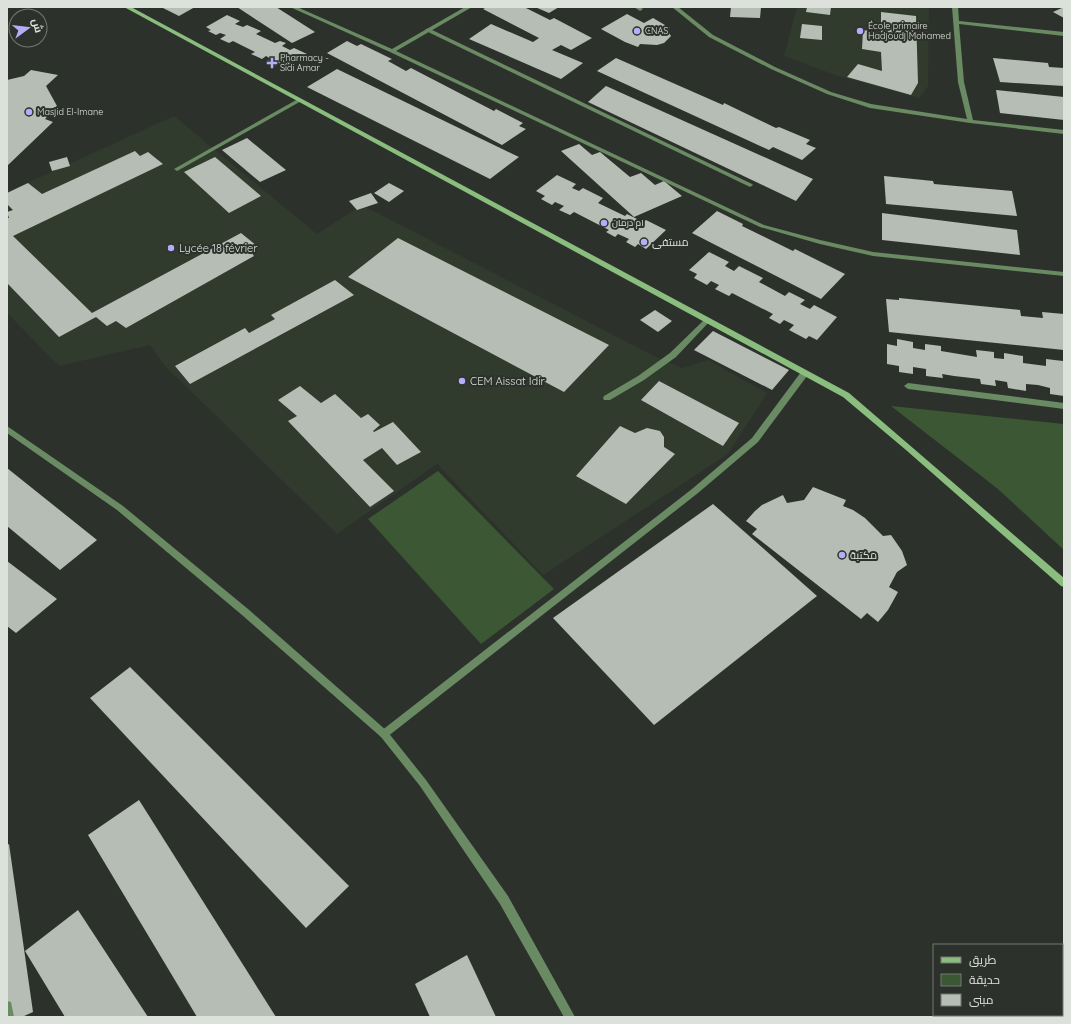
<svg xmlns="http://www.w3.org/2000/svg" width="1071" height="1024" viewBox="0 0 1071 1024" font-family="Quicksand,Cairo,sans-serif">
  <rect width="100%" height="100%" fill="#2c322b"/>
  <g fill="#303a2d">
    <path d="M797,7H929L928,86L919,98L835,75L784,56Z"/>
    <path d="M174,116L317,234L362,205L654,356L682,368L708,360L767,393L728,454L543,575L437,464L337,534L164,365L150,345L59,366L7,313V187L10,191Z"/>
  </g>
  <g fill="#3b5734">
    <path d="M891,406L1064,424V550L998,489Z"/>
    <path d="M438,471L554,589L481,644L368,519Z"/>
  </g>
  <g fill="#b6bdb4">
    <path d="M161,7H195L179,16Z"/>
    <path d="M237,7H276L315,32L292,43Z"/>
    <path d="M487,7H524L550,20L554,18L592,38L571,50L561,45L552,50L583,63L561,79L469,39L491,24L533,42L539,38L483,9Z"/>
    <path d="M535,7H559L549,13Z"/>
    <path d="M731,7H761L760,18L730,17Z"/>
    <path d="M807,7H831L830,15L806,12Z"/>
    <path d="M1064,7V18L1053,12Z"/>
    <path d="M881,12L916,16L918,83L911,95L847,77L858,64L882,71L881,52L862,49L863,30L881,33Z"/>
    <path d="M627,14L644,23L653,18L670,28L667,30L671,36L664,43L657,45L640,44L638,47L625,42L601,29Z"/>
    <path d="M227,15L240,21L235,24L243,27L247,25L261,31L256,34L275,43L280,41L286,43L282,46L290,50L294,48L307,54L286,67L279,63L275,66L266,61L271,59L266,56L262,59L251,54L255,52L233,41L229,43L220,39L226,35L220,33L216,35L208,31L211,30L206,27Z"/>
    <path d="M802,24L822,26V40L800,38Z"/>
    <path d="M347,41L357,46L361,44L392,59L388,61L406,71L411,68L494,111L496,109L523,123L519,126L526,129L502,145L327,53Z"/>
    <path d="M616,58L723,105L724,103L776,128L779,127L810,140L806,144L816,148L802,160L773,147L769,150L597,71Z"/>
    <path d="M993,58L1048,63L1049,67L1064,68V86L1000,82Z"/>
    <path d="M337,69L519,157L490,179L307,87Z"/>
    <path d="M31,70L58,75L46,86L57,106L45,119L53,122L7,166V80L24,76Z"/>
    <path d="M606,86L813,179L796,201L588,102Z"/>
    <path d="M996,90L1064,97V120L1000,113Z"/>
    <path d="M247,138L286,170L260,182L222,150Z"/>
    <path d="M579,144L592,155L600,152L630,177L641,173L655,185L664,181L682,196L634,217L561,151Z"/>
    <path d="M135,151L140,156L148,152L163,164L13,236L92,313L241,233L258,247L251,252L254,256L126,328L116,321L107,326L96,317L59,337L7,283V218H9L7,212L13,210L7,204V193L28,183L42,194Z"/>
    <path d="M67,157L70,166L52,171L49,162Z"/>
    <path d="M215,157L261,196L229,213L184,172Z"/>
    <path d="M557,175L576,184L572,188L579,191L583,188L603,198L598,203L625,216L627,214L637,219L635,221L641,224L646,220L666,230L646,249L638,244L635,247L626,242L629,239L618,234L615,237L606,232L609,230L574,212L570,215L559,210L564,206L555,202L552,205L541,199L545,196L536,191Z"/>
    <path d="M884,176L933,181L934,184L1012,191L1017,216L886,204Z"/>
    <path d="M389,183L404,191L389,202L374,193Z"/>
    <path d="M371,193L378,203L357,210L349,201Z"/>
    <path d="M717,211L743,224L742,226L793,251L795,249L845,274L821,299L692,233Z"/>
    <path d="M882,213L1017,230L1020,255L882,240Z"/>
    <path d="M398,238L609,345L564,392L348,277Z"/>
    <path d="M709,252L729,262L725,266L734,271L739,266L763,278L759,282L785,296L789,292L805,300L800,304L810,309L814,305L837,317L817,340L809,336L806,339L789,330L794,325L784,320L780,324L769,318L773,314L732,293L729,296L715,289L719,285L711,281L707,285L694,278L697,274L689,270Z"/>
    <path d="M335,280L354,295L190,384L175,366L245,328L249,333L275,319L271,315Z"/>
    <path d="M899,298L1020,310L1021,316L1043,318L1042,312L1064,314V350L889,332L886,299L899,300Z"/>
    <path d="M655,310L672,321L658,332L640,320Z"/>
    <path d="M713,331L789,370L772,390L694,350Z"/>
    <path d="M897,339L913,342V348L925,350V344L941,346V351L977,357L976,350L994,352V358L1004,359V353L1023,356V363L1046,366V359L1063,361L1064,396L1050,394V388L1038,385L1026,384V391L1008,388L1007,382L995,380L996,386L981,384L980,379L954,376L942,374L943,378L926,376V369L913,367V374L899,372V366L887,364V344L897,346Z"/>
    <path d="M659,381L739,423L723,446L641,400Z"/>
    <path d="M300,386L321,403L335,394L361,418L368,414L380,425L373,431L374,432L393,422L421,452L397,465L382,448L363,460L394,491L370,507L288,421L297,416L278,400Z"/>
    <path d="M620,426L635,433L647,428L660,431L664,437V447L675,454L626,504L576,476Z"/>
    <path d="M7,468L97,540L60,570L7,526Z"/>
    <path d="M813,487L846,500L843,506L853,510L865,518L883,536L891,535L902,551L907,565L897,572L889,587L898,592L888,610L878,622L867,613L861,619L752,534L757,529L746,521L755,511L762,505L783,495L787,503L804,500Z"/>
    <path d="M713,504L817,596L654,725L553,618Z"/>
    <path d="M7,561L57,599L16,633L7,626Z"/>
    <path d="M130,667L349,886L306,928L90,698Z"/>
    <path d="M139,800L276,1017H197L88,835Z"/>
    <path d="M9,844L33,1012L22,1017H7V845Z"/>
    <path d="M78,910L148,1017H65L25,951Z"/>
    <path d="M467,955L496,1017H430L415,984Z"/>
  </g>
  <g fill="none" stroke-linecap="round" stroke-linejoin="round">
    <g fill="#6a8a63" fill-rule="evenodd">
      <path d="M634,7H640L643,9L640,11Z"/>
      <path d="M428,28L752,184L753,185L750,187L748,186L426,31L425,30Z"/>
      <path d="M298,99L303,100L179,170L177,171L174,169Z"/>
      <path d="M705,319H707L710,321L676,357L644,380L610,400H604L603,398L604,396L638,376L670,353Z"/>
      <path d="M804,371L807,372L808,374L807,376L758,442L698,493L387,737L384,738L381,737L379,734L381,731L692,489L752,438L801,372Z"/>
      <path d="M7,1001L11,1002L14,1017H7Z"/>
    </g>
    <g fill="#6a8a63" fill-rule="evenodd">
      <path d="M290,7H297L392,49L465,7H472L396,51L764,225L820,240L873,252L1064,272V276L873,256L820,244L760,227L390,52Z"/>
      <path d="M672,7H678L713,35L775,67L831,92L871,104L967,119L958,82L952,7H958L959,21L1064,32V36L959,24L964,82L973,120L1064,130V134L970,123L870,108L827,94L771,69L709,37Z"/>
      <path d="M908,383L1064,403V409L908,389L904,386Z"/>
      <path d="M7,426L123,506L248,609L387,731L426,780L508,896L575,1017H564L500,904L420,786L381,737L242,615L117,510L7,433Z"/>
    </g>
    <path fill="#8abd7e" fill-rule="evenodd" d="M124,7H131L849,393L1064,578V587L1061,586L906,450L843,397Z"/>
  </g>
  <g fill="#b6acf8" stroke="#2c322b" stroke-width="1.5">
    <circle cx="637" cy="31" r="4"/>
    <circle cx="860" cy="31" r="4"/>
    <path d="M270 57h4v4h4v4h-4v4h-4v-4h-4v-4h4z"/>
    <circle cx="29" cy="112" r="4"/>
    <circle cx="604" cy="223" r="4"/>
    <circle cx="644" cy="242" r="4"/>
    <circle cx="171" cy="248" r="4"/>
    <circle cx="462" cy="381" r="4"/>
    <circle cx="842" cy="555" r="4"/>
  </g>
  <g text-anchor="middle" stroke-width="4" stroke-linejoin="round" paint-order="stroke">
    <g font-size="9" fill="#dde1dc" stroke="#2c322b" text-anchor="start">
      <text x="868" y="29">École primaire<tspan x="868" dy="10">Hadjoudj Mohamed</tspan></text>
      <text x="645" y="34">CNAS</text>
      <text x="280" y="61">Pharmacy -<tspan x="280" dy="10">Sidi Amar</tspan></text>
      <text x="37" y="115">Masjid El-Imane</text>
      <text x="612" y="226">ام درمان</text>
    </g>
    <g font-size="11" fill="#dde1dc" stroke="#2c322b" text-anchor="start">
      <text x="652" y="246">مستفى</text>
      <text x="179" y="252">Lycée 18 février</text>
      <text x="470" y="385">CEM Aissat Idir</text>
      <text x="850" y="559">مكتبة</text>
    </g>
  </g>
  <rect width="1071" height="1024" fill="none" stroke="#dde1dc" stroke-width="16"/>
  <rect x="933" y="944" width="130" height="72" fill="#2c322b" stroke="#737872"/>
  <rect x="941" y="957" width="20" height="6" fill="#8abd7e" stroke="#737872"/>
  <text x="969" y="964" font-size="12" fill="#dde1dc">طريق</text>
  <rect x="941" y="974" width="20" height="12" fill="#3b5734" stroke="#737872"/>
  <text x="969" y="984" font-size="12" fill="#dde1dc">حديقة</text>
  <rect x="941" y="994" width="20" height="12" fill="#b6bdb4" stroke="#737872"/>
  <text x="969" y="1004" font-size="12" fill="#dde1dc">مبنى</text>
  <g transform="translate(28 28) rotate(75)"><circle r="19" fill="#2c322b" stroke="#737872"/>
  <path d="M0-3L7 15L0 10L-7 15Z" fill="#b6acf8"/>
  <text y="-6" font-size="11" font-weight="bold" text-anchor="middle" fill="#dde1dc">ش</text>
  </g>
</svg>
